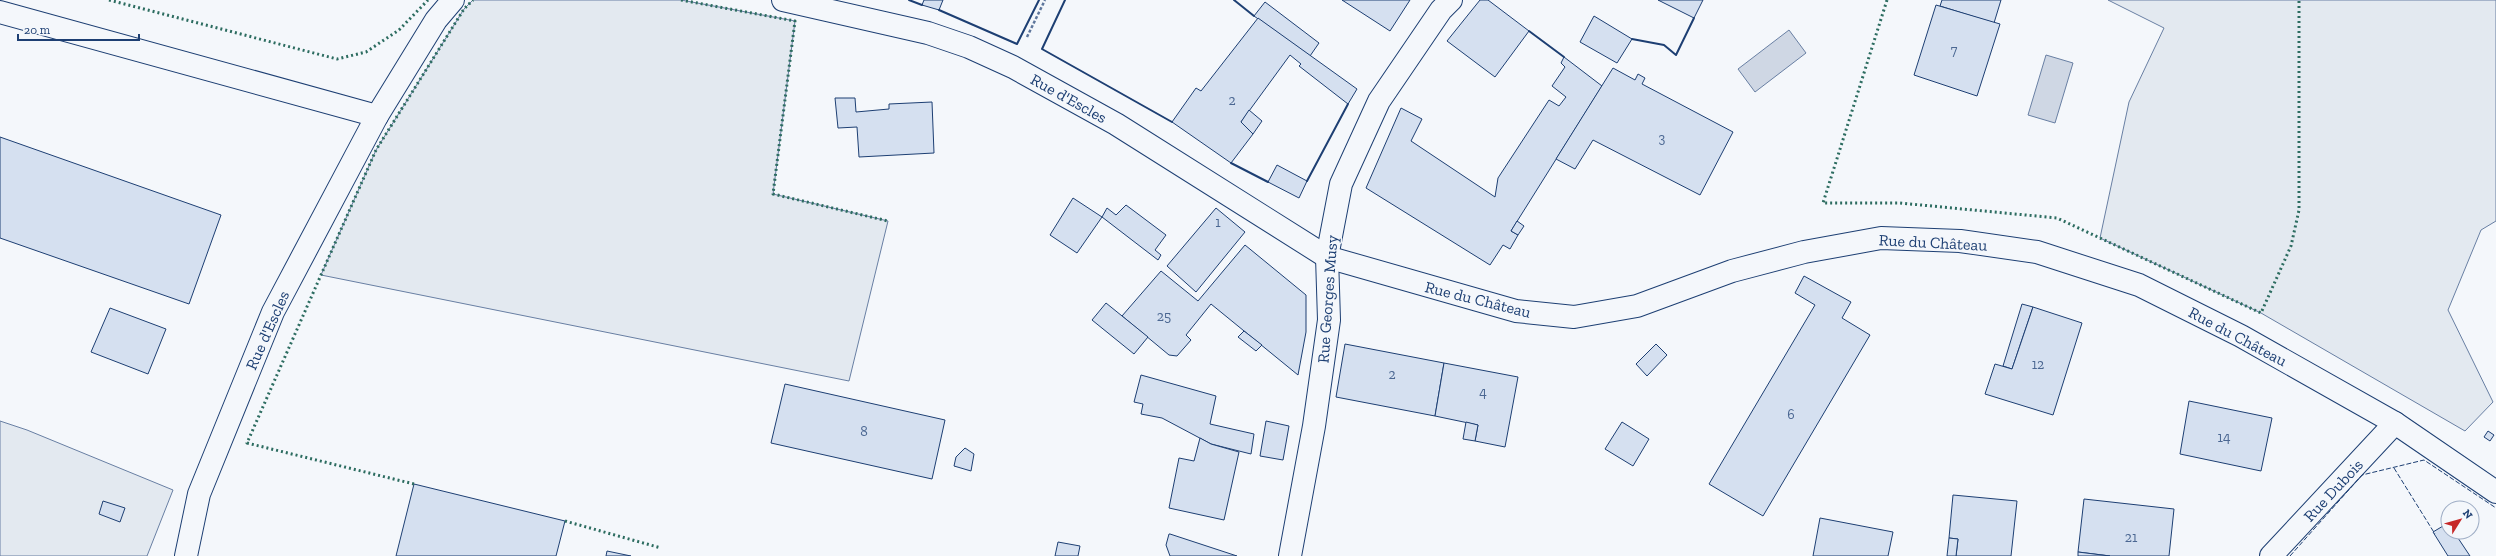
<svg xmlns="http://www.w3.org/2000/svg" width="2496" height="556" viewBox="0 0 2496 556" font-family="'Zilla Slab',serif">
  <rect width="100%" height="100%" fill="#f4f7fb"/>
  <g fill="#e3e9f0" stroke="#687fa3">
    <path d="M473,0H681L795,21L773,194L888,221L849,381L321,275L376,150L464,9Z"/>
    <path d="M2108,0H2496V221L2481,230L2448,310L2493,402L2465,431L2261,313L2100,238L2129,102L2164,28Z"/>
    <path d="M0,421L27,430L173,490L147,556H0Z"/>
  </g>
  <g fill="#cfd7e4" stroke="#687fa3">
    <path d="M1789,30L1806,53L1755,92L1738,69Z"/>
    <path d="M2046,55L2073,63L2055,123L2028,115Z"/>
  </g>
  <g fill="#d5e0f0" stroke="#1d3f73">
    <path d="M924,0H943L939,10L922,5Z"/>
    <path d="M1342,0H1410L1390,31Z"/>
    <path d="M1480,0H1488L1529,31L1495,77L1447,41Z"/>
    <path d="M1658,0H1703L1694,18Z"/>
    <path d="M1942,0H2001L1994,23L1940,6Z"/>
    <path d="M1265,2L1319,43L1310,56L1254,16Z"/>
    <path d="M1936,5L2000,24L1977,96L1914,75Z"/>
    <path d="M1594,16L1632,39L1617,63L1580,42Z"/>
    <path d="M1258,18L1357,89L1348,104L1299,66L1301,64L1290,55L1241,122L1253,134L1231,163L1172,122L1196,88L1201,91Z"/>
    <path d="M1564,57L1602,86L1511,231L1518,235L1510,249L1503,245L1490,265L1366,188L1401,108L1422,119L1411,141L1495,197L1498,178L1549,100L1559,106L1566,97L1552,86L1565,67L1561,63Z"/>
    <path d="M1613,68L1635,80L1638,74L1645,78L1642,84L1733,132L1700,195L1593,140L1575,169L1556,159Z"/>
    <path d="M835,98H855L856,112L889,109V104L932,102L934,153L859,157L857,127L838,128Z"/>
    <path d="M1249,110L1262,121L1253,134L1241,122Z"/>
    <path d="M0,137L221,215L189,304L0,238Z"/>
    <path d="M1277,165L1307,181L1299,198L1268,182Z"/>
    <path d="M1073,198L1102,217L1077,253L1050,235Z"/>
    <path d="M1126,205L1166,235L1155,250L1161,255L1158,260L1102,217L1107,208L1116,215Z"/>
    <path d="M1216,208L1245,232L1196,292L1167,266Z"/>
    <path d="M1517,221L1524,226L1518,235L1511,231Z"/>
    <path d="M1245,245L1306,295V332L1298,375L1211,304L1186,335L1191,340L1177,356L1169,355L1122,316L1161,271L1198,301Z"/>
    <path d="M1804,276L1851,302L1842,318L1870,335L1763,516L1709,484L1815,305L1795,293Z"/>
    <path d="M1106,303L1148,337L1134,354L1092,320Z"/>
    <path d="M2022,304L2033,307L2012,369L2003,366Z"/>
    <path d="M2033,307L2082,323L2053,415L1985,394L1995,364L2012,369Z"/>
    <path d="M110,308L166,329L148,374L91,352Z"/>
    <path d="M1244,331L1262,345L1256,351L1238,337Z"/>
    <path d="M1345,344L1444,363L1435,416L1336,397Z"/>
    <path d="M1656,344L1667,355L1647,376L1636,364Z"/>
    <path d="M1444,363L1518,377L1505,447L1475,441L1478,425L1435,416Z"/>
    <path d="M1141,375L1216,396L1210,424L1254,434L1251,454L1211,444L1162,418L1141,414L1143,404L1134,402Z"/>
    <path d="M785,384L945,420L932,479L771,443Z"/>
    <path d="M2189,401L2272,418L2261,471L2180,454Z"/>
    <path d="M1266,421L1289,426L1283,460L1260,456Z"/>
    <path d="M1466,422L1478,425L1475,441L1463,439Z"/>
    <path d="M1622,422L1649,439L1633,466L1605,449Z"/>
    <path d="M2488,431L2494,435L2490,441L2484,437Z"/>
    <path d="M1200,438L1211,444L1239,452L1224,520L1169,508L1179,458L1194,461Z"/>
    <path d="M965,448L974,454L971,471L954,466L956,457Z"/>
    <path d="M414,484L565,521L556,556H396Z"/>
    <path d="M1953,495L2017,501L2011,556H1956L1958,539L1949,538Z"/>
    <path d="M2084,499L2174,509L2169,556H2110L2078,552Z"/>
    <path d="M103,501L125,508L120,522L99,514Z"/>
    <path d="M1820,518L1893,532L1888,556H1813Z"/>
    <path d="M2448,523V532H2454L2470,556H2448L2433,532Z"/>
    <path d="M1169,534H1170L1237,556H1170L1166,545Z"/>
    <path d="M1949,538L1958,539L1956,556H1947Z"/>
    <path d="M1058,542L1080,546L1078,556H1055Z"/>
    <path d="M607,551L631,556H606Z"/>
    <path d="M2078,552L2110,556H2078Z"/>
  </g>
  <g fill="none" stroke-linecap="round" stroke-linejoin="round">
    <g stroke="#1d3f73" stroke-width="24">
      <g id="minor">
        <path d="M783,0L928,33L969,47L1013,67L1116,124L1327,257L1516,311L1574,317L1637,306L1732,271L1804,252L1881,238L1960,241L2037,252L2139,285L2241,336L2395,423L2496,492"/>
        <path d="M0,12L377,116"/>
        <path d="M186,556L199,494L273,312L377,116L436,20L453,0"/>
        <path d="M1290,556L1314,426L1329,320L1327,257L1341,184L1379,101L1441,10L1451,0"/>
        <path d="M2271,556L2395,423"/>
      </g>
    </g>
    <path stroke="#5e769c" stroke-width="2.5" stroke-dasharray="3 2" stroke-linecap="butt" d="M1027,37L1045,0"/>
    <use href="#minor" stroke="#f4f7fb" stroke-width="22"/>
    <g stroke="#2c6c60" stroke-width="3" stroke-dasharray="2 3" stroke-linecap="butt">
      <path d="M109,0L337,59L366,52L399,30L428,0"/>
      <path d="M681,0L795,21L773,194L888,221"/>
      <path d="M1887,0L1823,203H1900L2057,218L2261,313L2291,246L2299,210V0"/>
      <path d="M414,484L247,443L376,150L464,9L473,0"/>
      <path d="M565,521L661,548"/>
    </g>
    <g stroke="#1d3f73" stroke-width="1" stroke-dasharray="5 2" stroke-linecap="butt">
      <path d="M2394,468L2435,534"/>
      <path d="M2290,556L2362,475L2424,460L2496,508"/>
    </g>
    <g stroke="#1d3f73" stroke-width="2">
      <path d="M909,0L922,5"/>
      <path d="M1065,0L1042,49L1172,122"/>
      <path d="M1234,0L1254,16"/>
      <path d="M939,10L1017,44L1039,0"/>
      <path d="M1529,31L1564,57"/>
      <path d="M1632,39L1664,45L1676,55L1694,18"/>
      <path d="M1231,163L1268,182"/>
      <path d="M1307,181L1348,104"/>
    </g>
  </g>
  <g text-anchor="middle" stroke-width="3" stroke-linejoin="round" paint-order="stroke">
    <g font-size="14" fill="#4b6792">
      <text x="1954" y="55">7</text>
      <text x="1232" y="105">2</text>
      <text x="1662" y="143">3</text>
      <text x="1218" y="227">1</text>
      <text x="1164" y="321">25</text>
      <text x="2038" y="369">12</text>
      <text x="1392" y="379">2</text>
      <text x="1483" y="397">4</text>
      <text x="1791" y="419">6</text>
      <text x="864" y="436">8</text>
      <text x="2224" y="442">14</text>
      <text x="2131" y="542">21</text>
    </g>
    <g font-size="16" fill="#1d3f73" stroke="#f4f7fb">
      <text transform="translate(1069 98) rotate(29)" y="6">Rue d'Escles</text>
      <text transform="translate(1933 242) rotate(3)" y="6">Rue du Château</text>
      <text transform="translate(1327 299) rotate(-86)" y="6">Rue Georges Musy</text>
      <text transform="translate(1478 299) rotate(14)" y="6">Rue du Château</text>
      <text transform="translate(267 330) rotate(-66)" y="6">Rue d'Escles</text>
      <text transform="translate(2238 336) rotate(28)" y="6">Rue du Château</text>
      <text transform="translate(2333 490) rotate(-47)" y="6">Rue Dubois</text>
    </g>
  </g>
  <g transform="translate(2460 520) rotate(53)"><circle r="19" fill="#f4f7fb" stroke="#9eadc5"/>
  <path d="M0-3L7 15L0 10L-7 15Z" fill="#c62828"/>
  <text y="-6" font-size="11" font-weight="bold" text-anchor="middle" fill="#1d3f73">N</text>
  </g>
  <path d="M18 34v6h121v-6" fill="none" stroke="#1d3f73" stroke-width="2"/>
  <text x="24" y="34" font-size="12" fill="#1d3f73" stroke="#f4f7fb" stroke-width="3" paint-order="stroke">20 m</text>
</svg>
